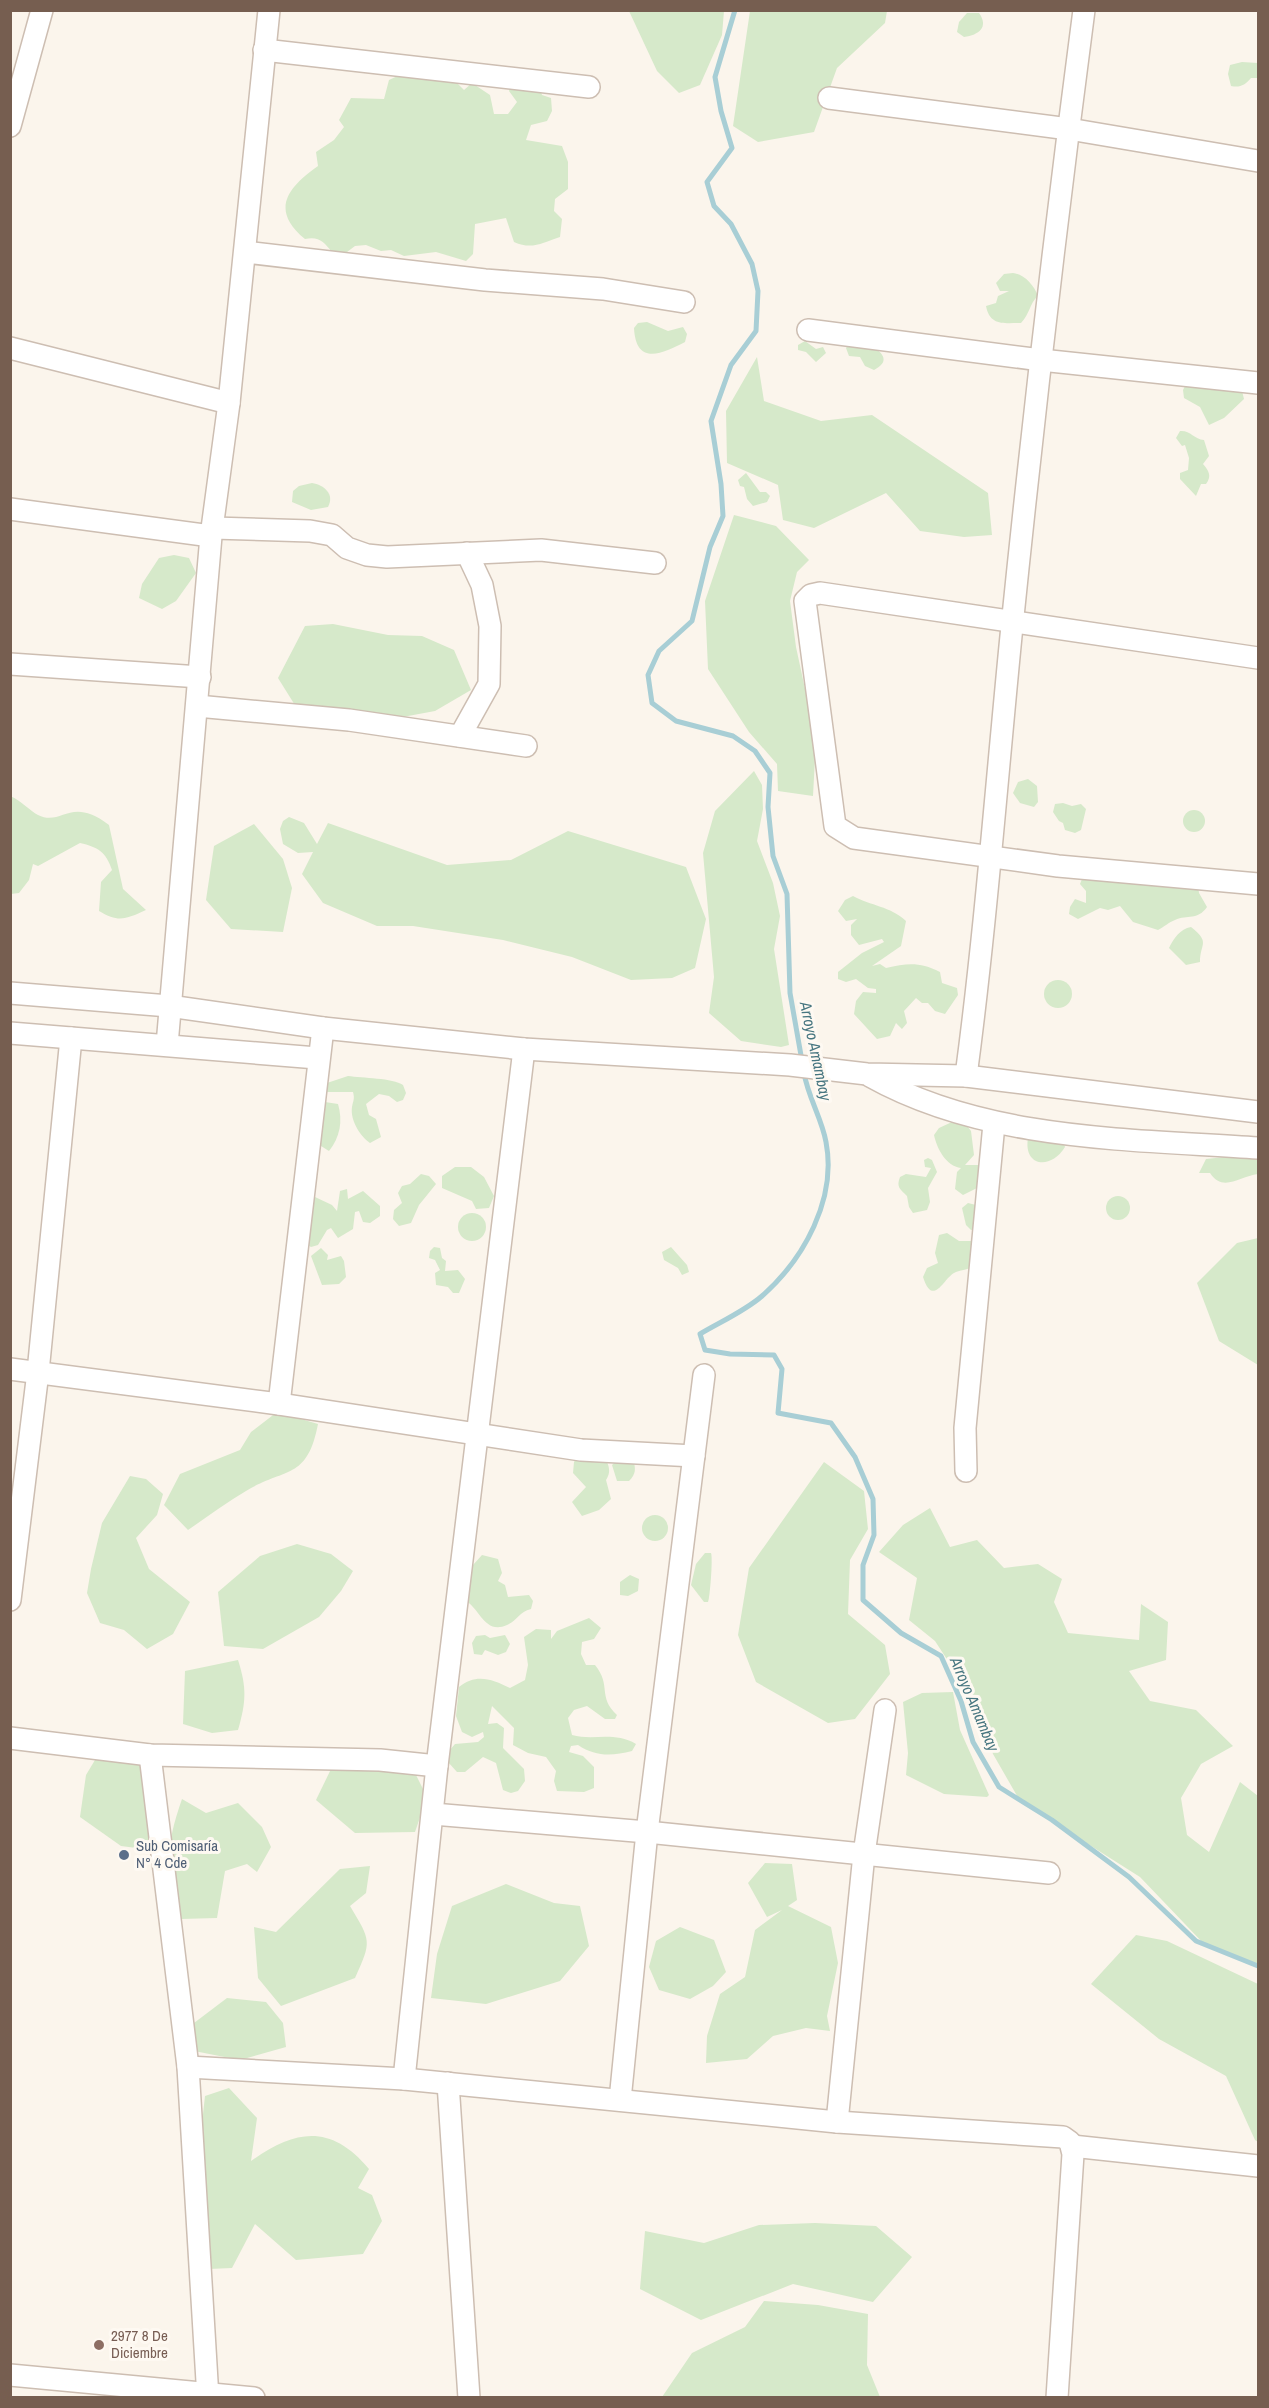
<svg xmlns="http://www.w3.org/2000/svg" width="1269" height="2408" viewBox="0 0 1269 2408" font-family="'Archivo Narrow',sans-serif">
  <rect width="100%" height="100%" fill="#fbf5ec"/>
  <g fill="#d6e9ca">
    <path d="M629,11H724L722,35L700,85L679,93L657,71Z"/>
    <path d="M750,11H887L885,23L837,68L814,132L758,142L733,126Z"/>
    <path d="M967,13H979C989,27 979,35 964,37L957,32L959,22Z"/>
    <path d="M1242,62L1258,63V78H1251C1245,85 1240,88 1231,86L1228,74L1230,65Z"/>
    <path d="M423,64L443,69L464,90L472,83L490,95L494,114H508L517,102L509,91L515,72L538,83L542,95L551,98L552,111L547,121L531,125L526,140L562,146L568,162V189L555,199L554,211L562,219L560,237C542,243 532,250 514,242L506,218L475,224L473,254L466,261L436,252L404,256L391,250L381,251L366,245L355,246L347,252H332C324,242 319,236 305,239C270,210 287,188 318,166L316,152L334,140L344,127L339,120L351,98L384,99L389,80Z"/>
    <path d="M1013,273C1024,274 1034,285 1038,296C1029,304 1030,314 1021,323C1003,323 990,326 986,306L996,303L998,296L1009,291H1000L996,283L1004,274Z"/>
    <path d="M647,322L668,331L683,327L687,334L685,342C662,354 636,366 634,328L638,323Z"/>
    <path d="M854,337C867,343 900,357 874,370L865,366L860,357L849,356L846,348Z"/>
    <path d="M805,341L816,349L823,347L826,353L816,362L806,352L798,350V345Z"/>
    <path d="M757,357L764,401L821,421L872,415L988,493L992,535L964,537L920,531L886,493L814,528L783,520L778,485L727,463L726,411Z"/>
    <path d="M1186,384L1212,390L1219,384L1241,387L1244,399L1224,418L1209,425L1200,407L1184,398L1183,390Z"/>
    <path d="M1180,431C1190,430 1194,439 1204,440L1209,456L1203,464C1209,471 1212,476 1206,484H1201L1196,496L1180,479V473L1188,470L1189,458L1185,445L1182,446L1176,438Z"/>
    <path d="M746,473L760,492H766L770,496L767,502L753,506L747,499L744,487L740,486L738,480Z"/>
    <path d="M312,483C324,485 335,494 328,507L311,510L292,502L293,491L299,486Z"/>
    <path d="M734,515L776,526L809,560L797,572L790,601L796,647L816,740L813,796L778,791L777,764L749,732L708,669L705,601Z"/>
    <path d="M174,555L189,558L196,573L176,601L162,609L139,598L142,584L159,558Z"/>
    <path d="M333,624L388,635L422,636L454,650L471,690L435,711L365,724L298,710L278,678L305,626Z"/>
    <path d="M754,771L762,785L763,809L757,841L773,883L780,916L774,949L789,1045L781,1047L741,1041L709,1013L714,977L703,853L715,811Z"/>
    <path d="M1028,779L1037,786L1038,802L1034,807L1020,803L1013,793L1018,782Z"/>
    <path d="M10,796C22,801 30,811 38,815C62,827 70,795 109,825L123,889L146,910C126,919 119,923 99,911L101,882L112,870C106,852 98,847 80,843L38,866L33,864L29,880L19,893L11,894Z"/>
    <path d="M1063,803L1072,806L1081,804L1086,809L1081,830L1075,833L1065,830L1063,823L1059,821L1053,812L1055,804Z"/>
    <circle cx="1194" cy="821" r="11"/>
    <path d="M289,817L304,823L317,844L328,823L447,865L511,860L568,831L686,867L706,919L695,968L672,978L631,980L572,957L503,940L413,926H377L323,903L302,874L313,852L298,853L283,844L280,829L283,821Z"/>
    <path d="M254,824L283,859L292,888L283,932L231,929L206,900L214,846Z"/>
    <path d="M1084,874L1197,878L1199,893L1207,907C1197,921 1188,914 1175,920C1169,922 1164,927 1158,930L1133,922L1120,906L1108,910L1100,908L1078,919L1069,914L1070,907L1075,899L1086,903V891L1080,884Z"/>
    <path d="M853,896C871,906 890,906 906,921L901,946L872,966L880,964L886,968C908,963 920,962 940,972L942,983L957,988L958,995L945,1014L935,1011L928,1003H922L916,998L904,1011L907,1023L902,1029L896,1023L890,1036L877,1039L854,1014L856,1001L863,992L876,993V989L868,988L856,979L846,982L838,979V972L862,953L884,942L882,939L859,945L851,935V925L857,919L846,921L838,911L845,900Z"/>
    <path d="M1191,927C1211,943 1200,943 1200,962L1186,965L1169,948C1174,938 1180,929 1191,927Z"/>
    <circle cx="1058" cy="994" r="14"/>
    <path d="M348,1076C362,1078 393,1078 403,1085L406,1093L403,1100L397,1102L389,1096L379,1094L366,1104L369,1115L376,1119L381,1137L370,1143C360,1136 350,1120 352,1107C353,1101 355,1099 353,1092H323L324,1084Z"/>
    <path d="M325,1102L338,1104C343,1121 340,1137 329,1151L321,1146L316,1111Z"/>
    <path d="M952,1122H964L971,1131L974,1155L965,1165H978L982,1171L979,1187L963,1195L955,1189L957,1172L961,1168C946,1166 937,1149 934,1135L939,1128Z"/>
    <path d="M1062,1137L1065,1147C1051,1170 1023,1167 1028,1138Z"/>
    <path d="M1244,1155L1258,1156V1174C1240,1176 1223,1193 1210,1173H1199L1206,1159Z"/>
    <path d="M928,1158L932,1160L937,1172L928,1188L930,1202L927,1210L913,1213L909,1207L907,1196C900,1189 896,1187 900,1177L906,1174L926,1177L931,1168L925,1167L924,1160Z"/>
    <path d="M455,1167H471L484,1177L494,1196L489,1208L476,1209L472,1201L442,1188V1176Z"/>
    <path d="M421,1174L429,1176L436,1184L419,1205L411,1223L399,1226L393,1219L394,1210L402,1203L398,1193L402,1186L410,1184Z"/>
    <path d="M347,1189L348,1199L363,1191L380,1206V1216L370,1223L363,1222L359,1211L355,1212L353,1229L338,1238L331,1228L327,1230L318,1245L311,1247L304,1242L307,1199L315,1197L332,1205L337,1211L340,1191Z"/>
    <circle cx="1118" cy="1208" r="12"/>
    <path d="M968,1203L976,1205L981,1228L971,1230L966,1225L962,1208Z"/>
    <circle cx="472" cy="1227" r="14"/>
    <path d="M947,1233L959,1241H974L973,1267C967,1270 959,1270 954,1273C944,1278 933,1308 923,1277L927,1268L938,1263L935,1253L939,1235Z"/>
    <path d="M1258,1238V1365L1219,1341L1197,1283L1237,1243Z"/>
    <path d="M434,1247L440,1248L442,1258L446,1261L445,1271L458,1270L465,1279L459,1293H453L448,1287L436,1285L435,1273L440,1270L435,1260L429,1258L430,1251Z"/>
    <path d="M671,1247L687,1265L689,1272L682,1275L678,1268L664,1260L662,1252Z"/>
    <path d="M321,1248L328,1255L327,1260L341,1256L344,1261L346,1277L339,1284L322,1285L311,1256Z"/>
    <path d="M277,1412L318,1424C307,1481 285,1467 246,1491C226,1503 207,1517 188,1530L164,1505L180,1474L240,1450L251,1432Z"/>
    <path d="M581,1450L602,1452C607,1462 613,1470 606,1480L611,1499L599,1510L582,1516L572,1502L586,1487L573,1473L574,1462Z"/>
    <path d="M622,1457L633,1459C636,1469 636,1474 629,1481H617L612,1465Z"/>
    <path d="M824,1462L864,1491L868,1529L850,1560L848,1614L885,1645L890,1674L855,1719L828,1723L756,1682L738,1635L749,1568Z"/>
    <path d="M130,1476L146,1479L163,1494L157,1515L136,1538L149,1569L190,1602L173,1634L147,1649L124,1630L100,1623L87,1593L91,1569L102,1523Z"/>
    <path d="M930,1508L950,1547L977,1540L1004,1568L1038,1564L1062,1579L1054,1602L1068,1633L1139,1640L1141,1604L1168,1622L1166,1660L1129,1671L1150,1701L1196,1710L1233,1746L1201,1764L1181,1798L1187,1835L1209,1852L1240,1782L1258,1796V1964L1205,1945L1140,1877L1020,1801L993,1754L975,1702L935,1641L909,1620L917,1578L879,1552L903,1525Z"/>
    <circle cx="655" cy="1528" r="13"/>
    <path d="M297,1544L331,1554L353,1571L341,1591L319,1617L263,1649L224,1646L218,1592L260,1556Z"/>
    <path d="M705,1553H711C713,1558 710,1596 708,1602H704L691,1585L696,1564Z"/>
    <path d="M482,1555L498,1559L502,1573L498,1581L505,1585L508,1597L529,1595L533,1601L531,1609C519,1612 517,1621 507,1625C485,1635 480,1609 466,1601L473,1565Z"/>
    <path d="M630,1575L639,1579L638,1591L628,1596L620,1595V1582Z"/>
    <path d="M589,1618L601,1628L594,1639L582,1642L581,1654L586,1665H595C612,1686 597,1696 617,1715L615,1719H605L587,1706L574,1710L568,1718L572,1735C593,1741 614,1731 636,1744L632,1751C612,1756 596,1757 578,1745L571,1746L569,1752L583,1756L594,1767V1788L584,1792L557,1791L554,1781L556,1771L546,1757L528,1753L513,1745L514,1728L492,1706L488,1724L497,1723L504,1728L503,1748L524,1769L525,1781L518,1791L511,1793L503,1790L496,1763L483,1757L465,1772H457L448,1762L449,1751L455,1744L478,1742L484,1737L483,1732L472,1737L462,1732L456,1716L459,1687C476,1673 492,1679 510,1688L525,1680L528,1665L524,1637L536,1629L551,1630V1639L557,1631Z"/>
    <path d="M485,1635L490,1638L505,1635L510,1644L506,1652L498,1655L485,1650L482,1655L474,1654L472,1643L476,1636Z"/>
    <path d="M238,1660C247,1688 246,1702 238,1730L212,1733L183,1724L185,1671Z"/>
    <path d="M953,1692L960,1730L989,1795L987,1797L944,1794L906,1775L908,1753L903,1702L922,1693Z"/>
    <path d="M127,1749L144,1769L152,1850L121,1846L80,1817L86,1775L101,1750Z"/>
    <path d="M380,1760L416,1775L427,1797L415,1832L355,1833L316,1800L332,1767Z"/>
    <path d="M182,1799L206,1813L238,1803L262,1827L271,1847L257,1872L247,1864L225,1871L217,1918L181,1919C167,1868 164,1850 182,1799Z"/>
    <path d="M765,1863L792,1864L797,1900L788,1906L831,1927L838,1963L827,2016L830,2031L806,2028L773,2036L747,2059L706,2063L707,2036L720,1994L745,1977L755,1930L782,1910L767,1917L748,1883Z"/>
    <path d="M370,1866L366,1893L350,1906C371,1941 372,1941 355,1978L281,2006L258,1978L254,1927L276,1932L340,1869Z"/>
    <path d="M506,1884L554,1903L580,1906L589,1946L560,1981L486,2004L431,1998L437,1954L452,1906Z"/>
    <path d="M680,1927L714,1940L726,1972L713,1986L690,1999L659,1990L649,1967L656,1941Z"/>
    <path d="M1136,1935L1167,1941L1258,1984V2142L1255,2140L1226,2076L1159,2039L1091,1984Z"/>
    <path d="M227,1998L266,2002L283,2023L286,2047L240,2060L194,2051V2023Z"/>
    <path d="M229,2088L257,2118L251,2161C296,2129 331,2124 369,2169L358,2188L372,2195L382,2221L363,2254L296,2260L255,2224L232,2268L209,2269L199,2150L205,2096Z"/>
    <path d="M815,2223L876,2226L912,2257L873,2302L793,2284L701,2320L640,2289L645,2231L704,2243L759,2225Z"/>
    <path d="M764,2301L818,2305L868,2314L867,2365L880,2397H662L692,2353L745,2327Z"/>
  </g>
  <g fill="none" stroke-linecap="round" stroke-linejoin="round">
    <g stroke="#a8ced5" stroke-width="5">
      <path d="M735,10L715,77L721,111L732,148L707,182L714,206L731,224L752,264L758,291L756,331L731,365L711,421L721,484L723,516L710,547L692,621L659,651L648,675L652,703L676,721L733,736L755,751L770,773L768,807L773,856L787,894L790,993L802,1061"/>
      <path d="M804,1073C808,1097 822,1119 826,1142C837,1199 804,1259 762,1296C745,1311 720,1322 700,1334L705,1350L730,1354L774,1355L782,1369L778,1413L831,1423L855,1457L873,1499L874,1535L863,1565V1600L901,1633L941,1656L961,1701L973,1742L999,1787L1052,1820L1129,1877L1196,1941L1258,1966"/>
    </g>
    <g stroke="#cdbeb2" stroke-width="24">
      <g id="street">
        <path d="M264,50L589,87"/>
        <path d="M829,98L1069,129L1258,161"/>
        <path d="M10,126L42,10"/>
        <path d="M245,252L485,280L603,289L684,302"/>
        <path d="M808,330L1041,360L1258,383"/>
        <path d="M10,348L229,403"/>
        <path d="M10,509L211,536"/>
        <path d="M213,528L310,531L332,535L347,548L367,555L387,557L541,550L655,563"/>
        <path d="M1258,658L820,593L811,595L805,601L835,826L854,838L1058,866L1258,884"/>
        <path d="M10,664L200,677"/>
        <path d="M197,706L349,720L526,746"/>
        <path d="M460,736L489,684L490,626L482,585L467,553"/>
        <path d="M10,993L169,1006L323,1028L524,1049L790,1065L867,1074L966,1076L1258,1112"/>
        <path d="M10,1033L317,1058"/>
        <path d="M167,1045L211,536L229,403L269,10"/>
        <path d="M870,1076C986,1141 1129,1139 1258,1148"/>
        <path d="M966,1076C986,926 997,776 1012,626C1033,420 1057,215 1084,10"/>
        <path d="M10,1369L279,1404L581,1450L694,1456"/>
        <path d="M279,1404L323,1028"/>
        <path d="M966,1471L965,1428L994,1124"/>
        <path d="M10,1600L38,1372L71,1038"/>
        <path d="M10,1738L150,1755L380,1760L437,1766"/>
        <path d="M150,1755L188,2067L208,2398"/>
        <path d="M433,1814L647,1832L1049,1873"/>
        <path d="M188,2067L404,2079L837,2122L1063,2137L1070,2142L1073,2154L1057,2398"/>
        <path d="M404,2079L437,1766L524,1049"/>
        <path d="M448,2083L469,2398"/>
        <path d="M620,2100L647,1832L704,1375"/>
        <path d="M837,2122L864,1854L885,1710"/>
        <path d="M1072,2146L1258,2166"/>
        <path d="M10,2375L254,2398"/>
      </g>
    </g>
    <use href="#street" stroke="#fff" stroke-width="21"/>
  </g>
  <circle fill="#5c6f8a" stroke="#fef9f2" stroke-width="2" cx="124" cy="1855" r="6"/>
  <circle fill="#8d6e63" stroke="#fef9f2" stroke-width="2" cx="99" cy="2345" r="6"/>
  <g text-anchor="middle" stroke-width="6" stroke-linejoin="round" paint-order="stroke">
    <g font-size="15" fill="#4e5e75" stroke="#fef9f2" text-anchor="start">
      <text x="136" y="1851">Sub Comisaría<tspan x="136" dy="17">N° 4 Cde</tspan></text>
    </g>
    <g font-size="15" fill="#785e54" stroke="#fef9f2" text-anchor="start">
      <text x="111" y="2341">2977 8 De<tspan x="111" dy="17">Diciembre</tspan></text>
    </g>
    <g font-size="16" font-style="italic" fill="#477680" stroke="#fef9f2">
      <text transform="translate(816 1051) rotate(78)" y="6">Arroyo Amambay</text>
      <text transform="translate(975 1704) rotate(67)" y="6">Arroyo Amambay</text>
    </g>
  </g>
  <rect width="1269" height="2408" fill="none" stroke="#765e50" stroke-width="24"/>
</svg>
